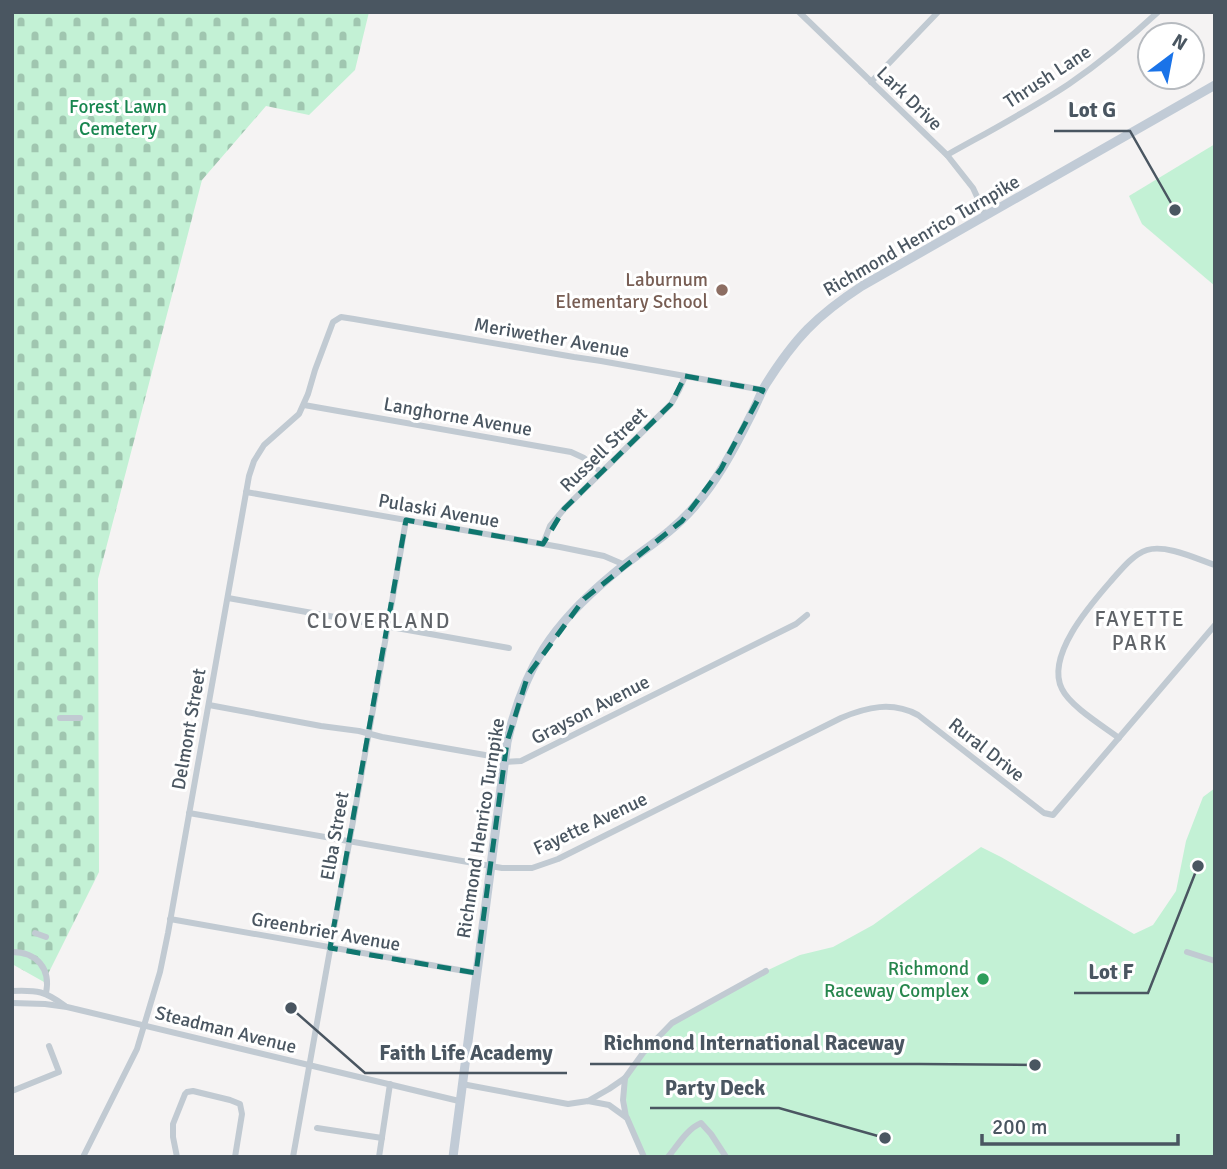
<svg xmlns="http://www.w3.org/2000/svg" width="1227" height="1169" viewBox="0 0 1227 1169" font-family="Signika,sans-serif">
  <defs>
    <pattern id="cemetery-stones" width="16" height="16" patternUnits="userSpaceOnUse" patternTransform="scale(1.75)"><rect width="16" height="16" fill="#c3f1d5"/><path d="M2 7V4a2 2 0 0 1 4 0v3zM10 15v-3a2 2 0 0 1 4 0v3z" fill="#a0c6b0"/></pattern>
  </defs>
  <rect width="100%" height="100%" fill="#f5f3f3"/>
  <g fill="#c3f1d5">
    <path d="M1215,144V286L1142,224L1129,196Z"/>
    <path d="M1215,788V1157H644L627,1118L625,1078L672,1023L766,971L800,955L833,947L873,925L981,847L1001,857L1134,934L1153,925L1176,891L1186,841L1203,797Z"/>
  </g>
  <path fill="url(#cemetery-stones)" d="M12,12H369L355,70L309,115L266,106L202,180L98,579L99,872L44,982L12,964Z"/>
  <g fill="none" stroke-linecap="round" stroke-linejoin="round">
    <g stroke="#c1cad2" stroke-width="6">
      <path d="M799,12L947,155L973,188L986,216"/>
      <path d="M871,82L938,12"/>
      <path d="M947,155C988,132 1030,110 1069,84C1101,62 1130,38 1158,12"/>
      <path d="M304,405L571,452L584,458L601,472"/>
      <path d="M246,492L560,547L604,556L625,565"/>
      <path d="M543,544L550,526L564,509L671,404L679,390L685,376"/>
      <path d="M228,598L509,648"/>
      <path d="M209,705L321,726L359,731L382,737L485,755L504,762L521,761L796,624L807,615"/>
      <path d="M60,718H80"/>
      <path d="M1119,738C1103,726 1070,706 1062,689C1045,656 1091,604 1111,581C1121,570 1132,555 1147,550C1166,544 1197,559 1215,565"/>
      <path d="M189,813L502,868H532L558,859L841,718C867,707 892,701 918,715L1044,813L1053,815L1215,625"/>
      <path d="M170,919L476,973"/>
      <path d="M35,933L46,937"/>
      <path d="M12,952C37,952 51,969 46,993"/>
      <path d="M1187,952L1215,961"/>
      <path d="M12,991C38,990 45,991 65,1006"/>
      <path d="M12,1003L45,1004L67,1007L459,1101"/>
      <path d="M625,1078L623,1100L626,1117"/>
      <path d="M462,1084L568,1104L588,1101L609,1105L627,1118L644,1157"/>
      <path d="M12,1091L59,1072L49,1046"/>
      <path d="M588,1101L609,1089L625,1078L643,1053L672,1023L766,971"/>
      <path d="M317,1128L382,1138"/>
      <path d="M83,1157L137,1049L160,972L168,933L249,476L254,461L264,445L299,414L308,394L315,370L333,322L341,317L354,319L574,357L601,361L763,390"/>
      <path d="M177,1157L173,1137V1124L185,1094L187,1092L193,1091L230,1100L240,1104L242,1114L235,1157"/>
      <path d="M293,1157L385,642L406,520"/>
      <path d="M379,1157L390,1084"/>
      <path d="M668,1157C678,1145 687,1129 701,1123L711,1134L726,1157"/>
    </g>
    <path stroke="#c1cbd6" stroke-width="9" d="M453,1157L507,742C524,667 553,624 612,575C639,552 670,535 694,507C717,481 734,449 750,417C756,406 760,394 766,384C795,338 816,316 862,286L1215,85"/>
  </g>
  <path fill="none" stroke="#0f766e" stroke-width="5" stroke-dasharray="14 9" stroke-linejoin="round" d="M685,376L763,390L721,469L682,521L584,599L528,675L507,742L476,973L330,948L406,520L543,544L564,509L671,404Z"/>
  <circle fill="#8d6e63" stroke="#fff" stroke-width="2.5" cx="722" cy="290" r="7"/>
  <circle fill="#2e9e5b" stroke="#fff" stroke-width="2.5" cx="983" cy="979" r="7"/>
  <g text-anchor="middle" stroke-width="6" stroke-linejoin="round" paint-order="stroke">
    <g font-size="19" fill="#4a5661" stroke="#fff">
      <text transform="translate(1047 76) rotate(-33)" y="7">Thrush Lane</text>
      <text transform="translate(910 98) rotate(44)" y="7">Lark Drive</text>
      <text transform="translate(921 235) rotate(-30)" y="7">Richmond Henrico Turnpike</text>
      <text transform="translate(552 337) rotate(10)" y="7">Meriwether Avenue</text>
      <text transform="translate(458 416) rotate(10)" y="7">Langhorne Avenue</text>
      <text transform="translate(603 449) rotate(-44)" y="7">Russell Street</text>
      <text transform="translate(439 510) rotate(10)" y="7">Pulaski Avenue</text>
      <text transform="translate(590 709) rotate(-27)" y="7">Grayson Avenue</text>
      <text transform="translate(188 729) rotate(-80)" y="7">Delmont Street</text>
      <text transform="translate(987 749) rotate(38)" y="7">Rural Drive</text>
      <text transform="translate(590 823) rotate(-25)" y="7">Fayette Avenue</text>
      <text transform="translate(480 828) rotate(-81)" y="7">Richmond Henrico Turnpike</text>
      <text transform="translate(334 836) rotate(-80)" y="7">Elba Street</text>
      <text transform="translate(326 931) rotate(10)" y="7">Greenbrier Avenue</text>
      <text transform="translate(226 1029) rotate(14)" y="7">Steadman Avenue</text>
    </g>
    <g font-size="19" fill="#17864f" stroke="#fff">
      <text x="118" y="113">Forest Lawn<tspan x="118" dy="22">Cemetery</tspan></text>
    </g>
    <g font-size="19" fill="#785e54" stroke="#fff" text-anchor="end">
      <text x="708" y="286">Laburnum<tspan x="708" dy="22">Elementary School</tspan></text>
    </g>
    <g font-size="19" fill="#27864d" stroke="#fff" text-anchor="end">
      <text x="969" y="975">Richmond<tspan x="969" dy="22">Raceway Complex</tspan></text>
    </g>
    <g font-size="21" letter-spacing="2" fill="#5f6368" stroke="#fff">
      <text x="1140" y="626">FAYETTE<tspan x="1140" dy="24">PARK</tspan></text>
      <text x="379" y="628">CLOVERLAND</text>
    </g>
  </g>
  <path fill="none" stroke="#4a5661" stroke-width="2.5" d="M1175 210L1130 131H1054M1198 866L1148 993H1074M1035 1065L919 1064H590M291 1008L365 1073H567M885 1138L779 1108H650"/>
  <g fill="#4a5661" stroke="#fff" stroke-width="2.5">
    <circle cx="1175" cy="210" r="7"/>
    <circle cx="1198" cy="866" r="7"/>
    <circle cx="1035" cy="1065" r="7"/>
    <circle cx="291" cy="1008" r="7"/>
    <circle cx="885" cy="1138" r="7"/>
  </g>
  <g font-size="21" text-anchor="middle" font-weight="bold" fill="#4a5661" stroke="#fff" stroke-width="6" stroke-linejoin="round" paint-order="stroke">
    <text x="1092" y="117">Lot G</text>
    <text x="1111" y="979">Lot F</text>
    <text x="754" y="1050">Richmond International Raceway</text>
    <text x="466" y="1060">Faith Life Academy</text>
    <text x="715" y="1095">Party Deck</text>
  </g>
  <rect width="1227" height="1169" fill="none" stroke="#4a5661" stroke-width="28"/>
  <g transform="translate(1171 56) rotate(32)"><circle r="33" fill="#ffffff" stroke="#b7bbc0" stroke-width="2"/>
  <path d="M0-5L12 26L0 18L-12 26Z" fill="#1a73e8"/>
  <text y="-10" font-size="19" font-weight="bold" text-anchor="middle" fill="#4a5661">N</text>
  </g>
  <path d="M982 1134v10h196v-10" fill="none" stroke="#4a5661" stroke-width="3.5"/>
  <text x="992" y="1134" font-size="21" fill="#4a5661" stroke="#ffffff" stroke-width="5" paint-order="stroke">200 m</text>
</svg>
